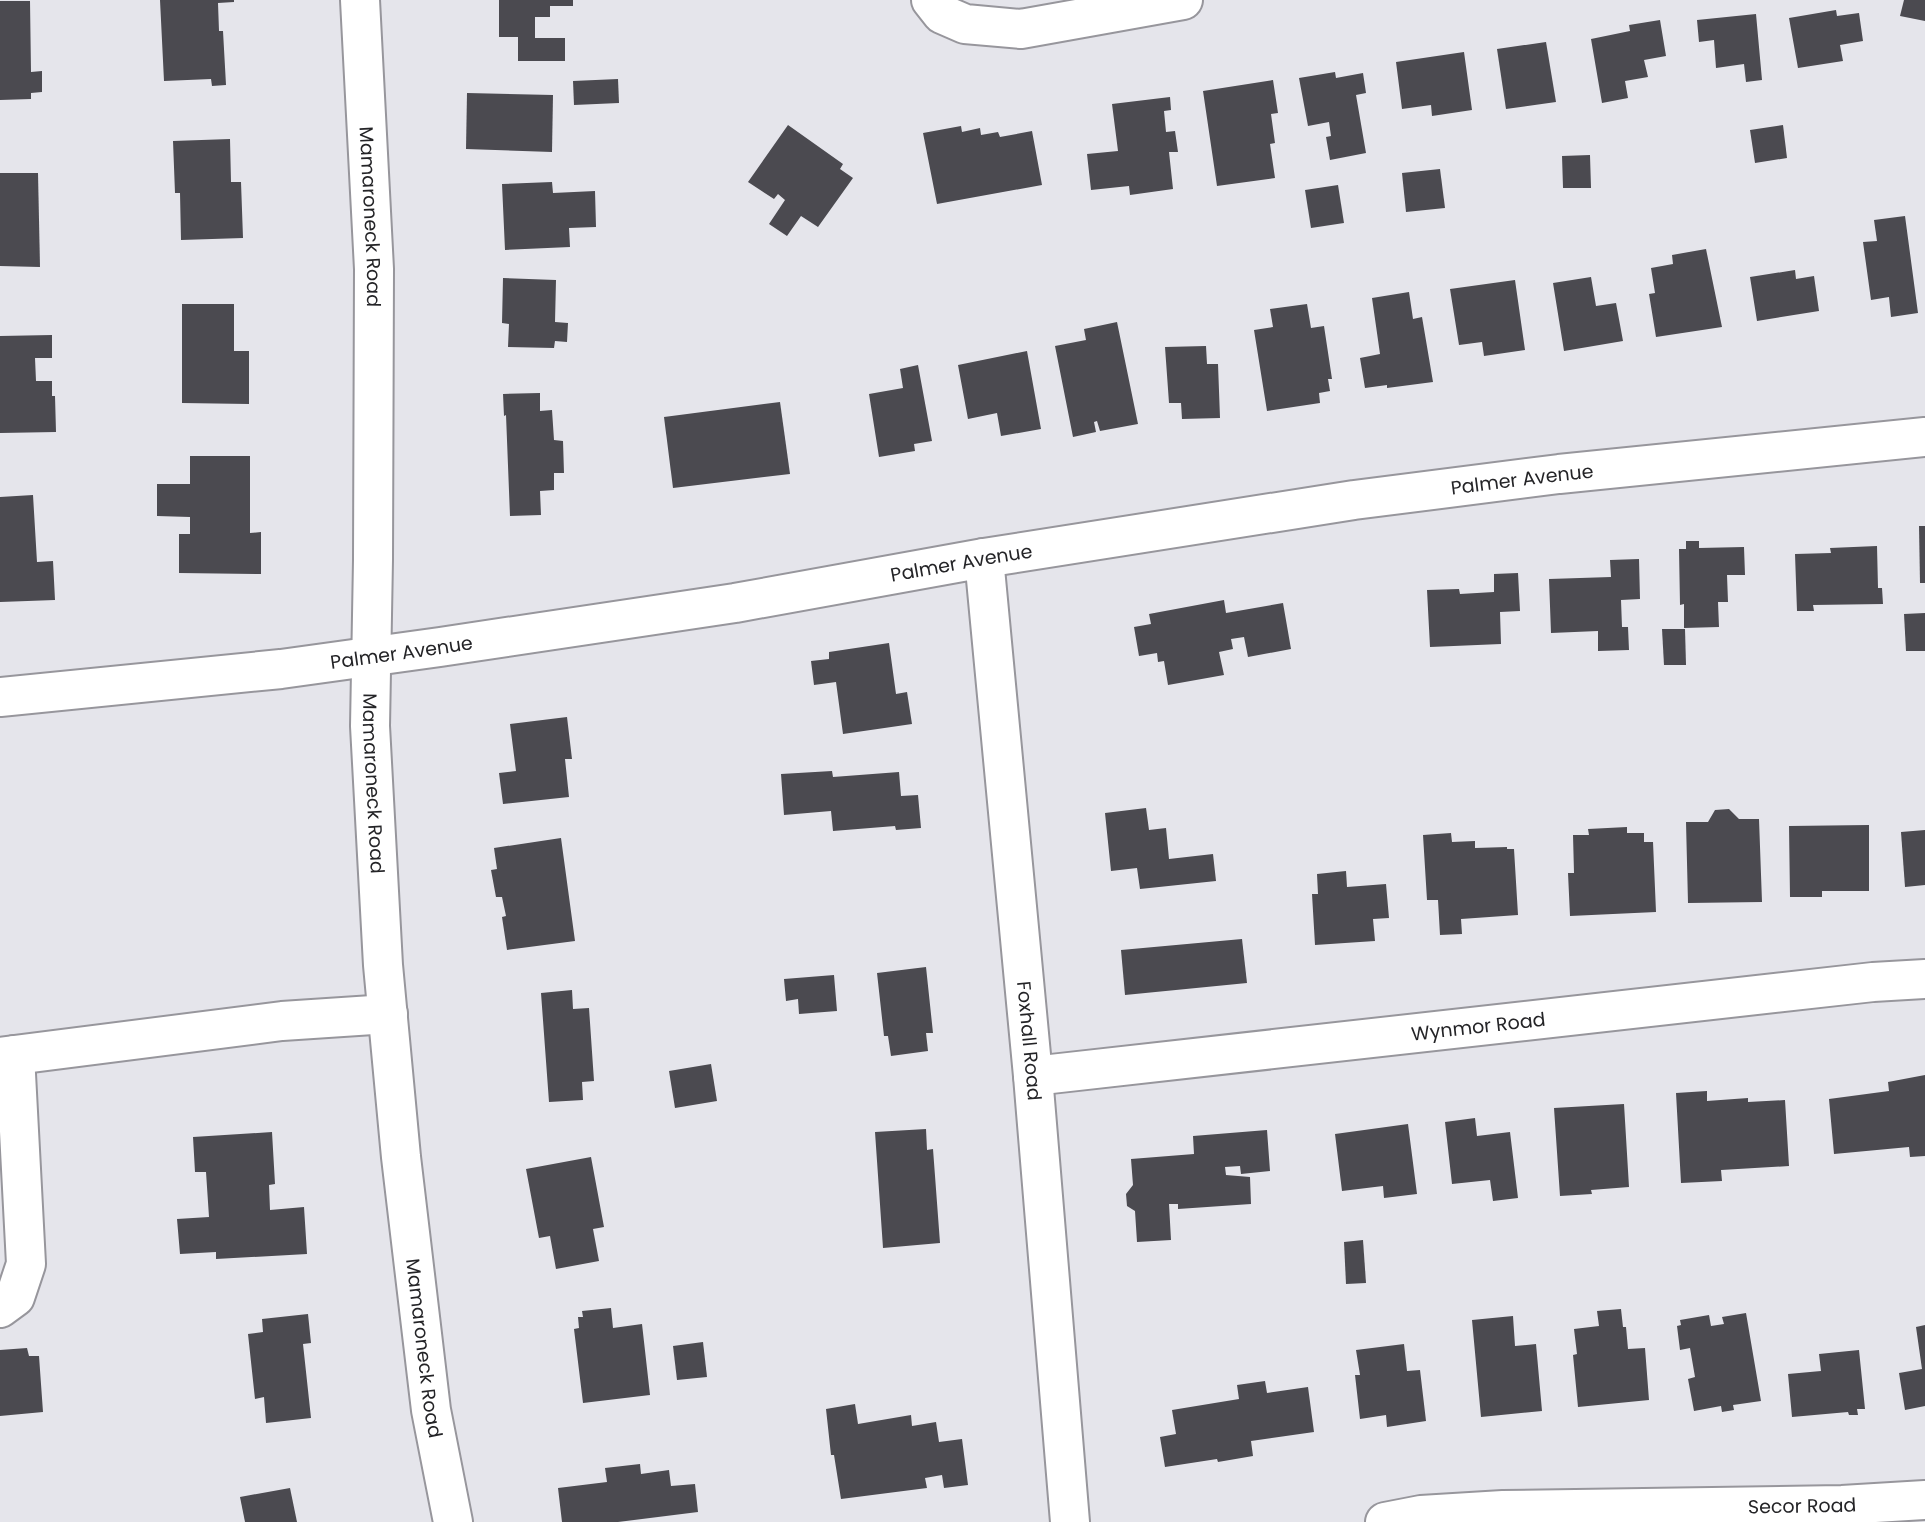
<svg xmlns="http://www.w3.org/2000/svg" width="1925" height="1522" viewBox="0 0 1925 1522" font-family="Poppins,sans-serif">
  <rect width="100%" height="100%" fill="#e5e5eb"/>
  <g fill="#4b4a50">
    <path d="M160,0H234V2L218,3L219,31H223L226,85L212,86L211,79L164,81Z"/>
    <path d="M499,0H573V6H550V17H535V38H565V61H518V37H499Z"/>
    <path d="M1904,0H1925V21L1900,16Z"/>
    <path d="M0,1H30L31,72L42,71V92L31,93V99L0,100Z"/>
    <path d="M1836,10L1837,16L1859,13L1863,41L1840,45L1843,61L1798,68L1789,18Z"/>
    <path d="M1756,14L1762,80L1746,82L1744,64L1716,68L1714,40L1699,42L1697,20Z"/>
    <path d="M1660,20L1666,56L1644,60L1648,77L1625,81L1628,98L1602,103L1591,39L1630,31L1629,25Z"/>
    <path d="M1546,42L1556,102L1506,109L1497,49Z"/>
    <path d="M1464,52L1472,110L1432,116L1431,105L1402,109L1396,62Z"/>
    <path d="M1335,72L1336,78L1363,73L1366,93L1356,95L1366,153L1330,160L1326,137L1331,136L1329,122L1308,126L1299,78Z"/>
    <path d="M618,79L619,103L574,105L573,81Z"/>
    <path d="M1273,80L1278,113L1271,114L1275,143L1270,144L1275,178L1217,186L1203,91Z"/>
    <path d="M467,93L553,95L552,152L466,149Z"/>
    <path d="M1170,97L1171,110L1164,111L1166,132L1175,131L1178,152H1169L1173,189L1130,195L1129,186L1091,190L1087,154L1118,151L1112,104Z"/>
    <path d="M788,125L843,164L840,169L853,178L818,227L801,216L787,236L769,224L785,200L778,194L774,199L748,182Z"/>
    <path d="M1783,125L1787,158L1755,163L1750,130Z"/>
    <path d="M961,126L962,132L980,128L981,135L998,132L1000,137L1032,131L1042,185L937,204L923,133Z"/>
    <path d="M230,139L231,182H241L243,238L181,240L180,193H175L173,141Z"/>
    <path d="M1590,155L1591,188H1563L1562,156Z"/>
    <path d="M1440,169L1445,208L1406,212L1402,173Z"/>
    <path d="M0,173H38L40,267L0,266Z"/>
    <path d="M552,182L553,193L595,191L596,227L569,228L570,247L505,250L502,184Z"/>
    <path d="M1338,185L1344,223L1311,228L1305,190Z"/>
    <path d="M1905,216L1918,313L1891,317L1889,297L1871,300L1863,242L1877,241L1874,220Z"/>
    <path d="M1706,249L1722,327L1656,337L1649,294L1655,293L1651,268L1673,264L1672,255Z"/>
    <path d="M1795,270L1796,279L1814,276L1819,311L1757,321L1750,277Z"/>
    <path d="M1591,277L1596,306L1616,303L1623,341L1564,351L1553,283Z"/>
    <path d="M503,278L556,280L555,322L568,323L567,342L555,341L554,348L508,347L509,324L502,323Z"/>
    <path d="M1515,280L1525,350L1484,356L1482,342L1459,345L1450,289Z"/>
    <path d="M1409,292L1413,319L1422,317L1433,382L1387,388V385L1365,388L1360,358L1380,354L1372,298Z"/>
    <path d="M182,304H234V351H249V404L182,403Z"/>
    <path d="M1307,304L1311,328L1324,326L1332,379H1328L1330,391L1319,393L1320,403L1267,411L1254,330L1273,327L1270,309Z"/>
    <path d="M1117,322L1138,424L1100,431L1097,421L1094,422L1096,432L1073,437L1055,346L1086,340L1084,329Z"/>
    <path d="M52,335V358H35L36,381H52V396H55L56,432L0,433V336Z"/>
    <path d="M1206,346L1207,364H1218L1220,418L1182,419L1181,403H1169L1165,347Z"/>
    <path d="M1027,351L1041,429L1001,436L997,413L968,419L958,365Z"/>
    <path d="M918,365L932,441L914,444L915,451L879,457L869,394L903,388L900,369Z"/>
    <path d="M540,393V411L552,410L554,440L563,441L564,473H554V490L540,491L541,515L510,516L506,415L504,416L503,394Z"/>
    <path d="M780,402L790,474L673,488L664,417Z"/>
    <path d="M190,456H250V533L261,532V574L179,573V534H190V517L157,516V484H190Z"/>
    <path d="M33,495L37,562L53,561L55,600L0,602V497Z"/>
    <path d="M1919,526H1925V583H1920Z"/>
    <path d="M1686,541H1699V548L1744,547L1745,575H1727L1728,602H1718L1719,627L1684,628V604L1680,605L1679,549H1686Z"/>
    <path d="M1877,546L1878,588H1882L1883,604L1813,605L1814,611H1797L1795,554L1831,553L1830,548Z"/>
    <path d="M1639,559L1640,599L1621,600L1622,627H1628L1629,650L1598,651V631L1551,633L1549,579L1611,577L1610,560Z"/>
    <path d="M1518,573L1520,611L1500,612L1501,644L1430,647L1427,590L1459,589L1460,594L1494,592V574Z"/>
    <path d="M1224,600L1226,613L1283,603L1291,649L1248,657L1244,637L1231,639L1233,649L1219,652L1224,675L1168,685L1164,661L1158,662L1157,653L1139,656L1134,627L1151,624L1149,614Z"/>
    <path d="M1925,613V651H1906L1904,614Z"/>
    <path d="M1662,629H1685L1686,665H1664Z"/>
    <path d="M889,643L896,694L907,692L912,724L843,734L836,682L814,685L811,661L829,659V652Z"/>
    <path d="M567,717L572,759H565L569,797L503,804L499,773L516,771L510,724Z"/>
    <path d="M832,771L833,777L899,772L901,796L918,795L921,828L896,830L895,826L833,831L831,811L784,815L781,774Z"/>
    <path d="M1146,808L1149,830L1166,828L1169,859L1213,854L1216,881L1140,889L1137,868L1111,871L1105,813Z"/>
    <path d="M1729,809L1739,819H1759L1762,902L1688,903L1686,822H1708L1715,810Z"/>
    <path d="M1869,825V891H1822V897H1790L1789,826Z"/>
    <path d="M1627,827V833H1644V842H1653L1656,912L1570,916L1568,873H1574L1573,835H1589L1588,829Z"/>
    <path d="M1925,830V885L1905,887L1901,832Z"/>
    <path d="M1451,833L1452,842L1475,841V848L1507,847V849H1514L1518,915L1461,919L1462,934L1440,935L1438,900H1427L1423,835Z"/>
    <path d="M561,838L575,941L507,950L502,917L506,916L502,897H496L491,870L497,869L494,848Z"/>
    <path d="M1346,871L1347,887L1386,884L1389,918L1373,919L1375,941L1315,945L1312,894H1318L1317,874Z"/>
    <path d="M1242,939L1247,983L1125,995L1121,950Z"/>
    <path d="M926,967L933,1033H926L928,1051L891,1056L888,1036H884L877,973Z"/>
    <path d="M834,975L837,1011L799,1014L798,999L786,1001L784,979Z"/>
    <path d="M572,990L573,1009L589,1008L594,1081L582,1082L583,1100L549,1102L541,993Z"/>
    <path d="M711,1064L717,1101L675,1108L669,1071Z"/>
    <path d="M1925,1075V1156L1910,1157L1909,1147L1834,1154L1829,1099L1889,1091L1888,1082Z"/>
    <path d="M1707,1091V1101L1748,1098V1102L1785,1100L1789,1166L1721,1170L1722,1181L1681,1183L1676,1093Z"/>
    <path d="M1624,1104L1629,1187L1591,1190L1592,1194L1560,1196L1554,1108Z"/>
    <path d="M1475,1118L1477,1136L1510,1132L1518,1198L1493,1201L1490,1180L1452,1184L1445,1122Z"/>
    <path d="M1408,1124L1417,1194L1384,1198L1383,1186L1342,1191L1335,1134Z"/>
    <path d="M926,1129L927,1150L933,1149L940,1243L883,1248L875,1132Z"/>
    <path d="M1267,1130L1270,1171L1241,1174L1240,1166L1225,1167L1226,1175L1250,1177L1251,1204L1178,1209V1204H1169L1171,1240L1137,1242L1135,1211L1127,1206L1126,1194L1133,1185L1131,1159L1194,1154L1193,1136Z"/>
    <path d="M272,1132L275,1184L269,1185L270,1210L304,1207L307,1254L216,1259V1252L180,1254L177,1219L209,1217L206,1172H195L193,1137Z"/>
    <path d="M591,1157L604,1227L593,1229L599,1261L556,1269L550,1236L539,1238L526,1169Z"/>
    <path d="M1363,1240L1366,1283L1346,1284L1344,1242Z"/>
    <path d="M611,1308L613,1328L642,1324L650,1395L583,1403L574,1329L579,1328L578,1317H583L582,1311Z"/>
    <path d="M1621,1309L1623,1327H1626L1628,1349L1645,1348L1649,1400L1578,1407L1573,1355L1577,1354L1574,1329L1599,1326L1597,1311Z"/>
    <path d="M1746,1313L1761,1401L1733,1405L1734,1410L1722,1412L1721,1406L1694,1411L1688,1379L1695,1377L1690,1348L1680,1350L1677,1326L1681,1325L1680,1320L1709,1315L1711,1326L1724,1324L1722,1317Z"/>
    <path d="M308,1314L311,1343L303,1344L311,1418L266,1423L264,1397L255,1399L248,1334L263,1332L262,1319Z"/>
    <path d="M1513,1316L1515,1346L1536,1344L1542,1411L1481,1417L1472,1320Z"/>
    <path d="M1925,1325V1406L1905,1410L1899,1373L1922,1369L1916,1327Z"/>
    <path d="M703,1342L707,1377L677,1380L673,1346Z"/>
    <path d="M1404,1344L1407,1371L1420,1370L1426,1421L1387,1427L1386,1415L1360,1419L1355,1375H1360L1356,1350Z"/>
    <path d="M27,1348L29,1356H39L43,1412L0,1416V1350Z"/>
    <path d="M1859,1350L1865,1409H1857L1858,1415H1849L1848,1412L1792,1417L1788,1374L1821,1371L1819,1354Z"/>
    <path d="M1265,1381L1267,1393L1308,1387L1314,1432L1251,1441L1253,1456L1218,1462L1217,1459L1165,1467L1160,1437L1176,1434L1172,1410L1239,1399L1237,1385Z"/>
    <path d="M855,1404L858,1424L911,1415L912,1426L936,1422L939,1442L962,1439L968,1485L944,1488L942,1475L925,1478L927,1488L841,1499L834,1455H831L826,1409Z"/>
    <path d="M640,1464L641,1474L669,1470L671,1486L695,1484L698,1512L618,1522H562L558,1488L607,1482L605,1468Z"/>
    <path d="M290,1488L297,1522H245L240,1497Z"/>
  </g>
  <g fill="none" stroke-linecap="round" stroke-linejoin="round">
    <g stroke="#97969c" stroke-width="42">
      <g id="minor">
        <path id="s1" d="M360,0L374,269L373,560L370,726L383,965L401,1157L431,1410L453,1522"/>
        <path d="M931,0L942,14L965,24L1021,29L1183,0"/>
        <path id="s2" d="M984,558L1033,1076L1070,1522"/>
        <path d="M0,1057L282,1021L388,1014"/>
        <path id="s3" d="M1033,1076L1873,982L1925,979"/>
        <path d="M0,1308L15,1297L26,1264L15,1055"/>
        <path id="s4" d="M1385,1522L1421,1515L1503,1510L1842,1505L1925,1500"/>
      </g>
    </g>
    <g stroke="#97969c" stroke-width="42">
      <g id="major">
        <path id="s5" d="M0,697L281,669L440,647L735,603L984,558L1354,500L1559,474L1925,437"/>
      </g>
    </g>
    <use href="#minor" stroke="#fff" stroke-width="38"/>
    <use href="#major" stroke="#fff" stroke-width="38"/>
  </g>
  <g text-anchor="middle" stroke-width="7" stroke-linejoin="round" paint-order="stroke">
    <g font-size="19" fill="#242427" stroke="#f2f2f9">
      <text dy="7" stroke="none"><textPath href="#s1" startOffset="217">Mamaroneck Road</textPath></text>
      <text dy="7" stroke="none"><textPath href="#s5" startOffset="1538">Palmer Avenue</textPath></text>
      <text dy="7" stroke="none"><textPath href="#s5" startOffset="971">Palmer Avenue</textPath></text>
      <text dy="7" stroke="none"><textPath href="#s5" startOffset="404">Palmer Avenue</textPath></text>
      <text dy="7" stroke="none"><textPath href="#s1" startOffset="784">Mamaroneck Road</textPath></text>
      <text dy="7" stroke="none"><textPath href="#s3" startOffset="448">Wynmor Road</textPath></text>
      <text dy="7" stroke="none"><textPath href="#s2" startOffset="485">Foxhall Road</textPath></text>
      <text dy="7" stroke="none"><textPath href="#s1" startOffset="1351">Mamaroneck Road</textPath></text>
      <text dy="7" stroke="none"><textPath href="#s4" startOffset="418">Secor Road</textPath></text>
    </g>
  </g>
</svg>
